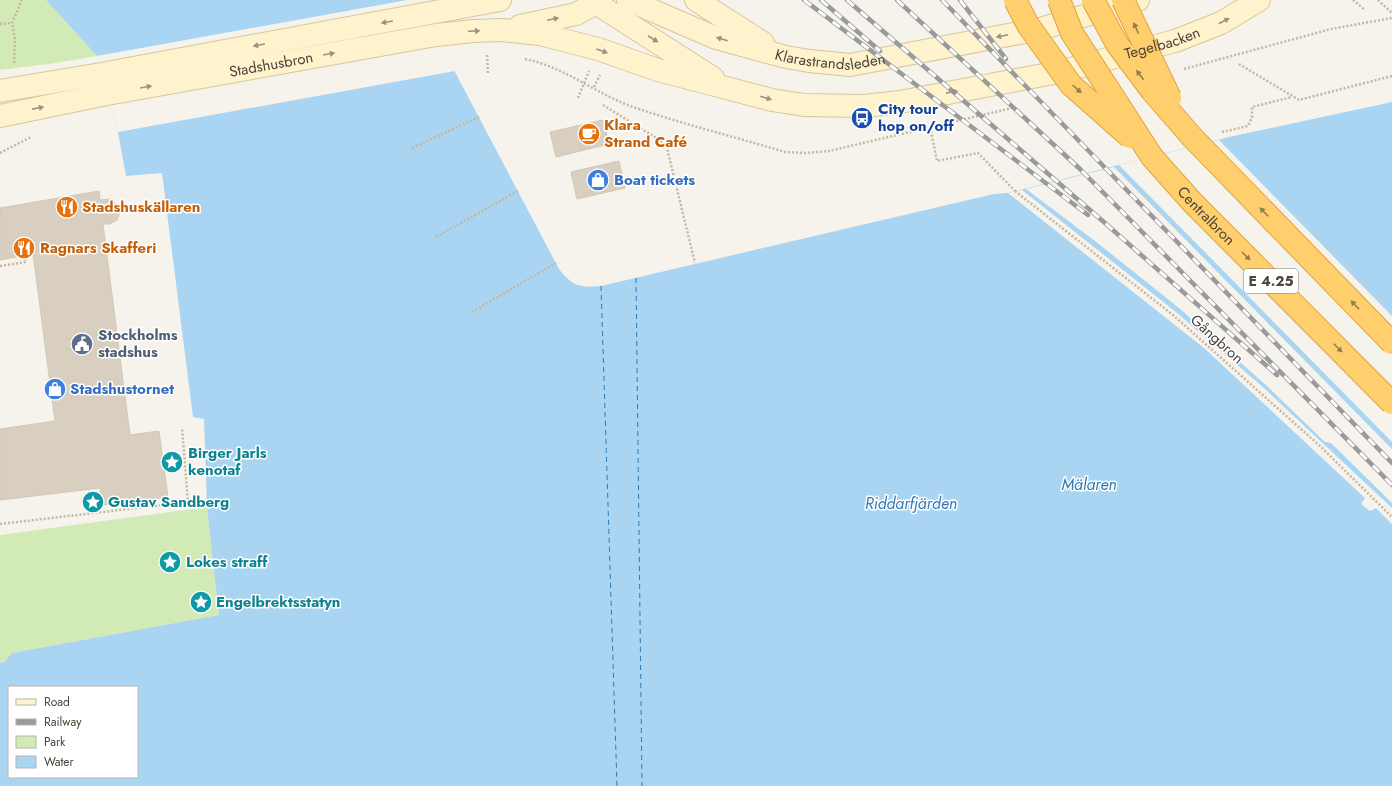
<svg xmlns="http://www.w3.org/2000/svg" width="1392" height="786" viewBox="0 0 1392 786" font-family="Jost,sans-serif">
  <rect width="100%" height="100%" fill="#f6f3ec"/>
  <g fill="#d2eab5">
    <path d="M0,0H46L97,56L56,63L0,70Z"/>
    <path d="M207,507L219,615L12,653L4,662L0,663V535Z"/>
  </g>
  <path fill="#a9d4f2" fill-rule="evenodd" d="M46,0H417L559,269C572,286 580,288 601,286L994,194L1008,193L1229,137L1392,102V786H0V663L4,662L12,653L219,615L207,507L204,419L193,417L162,173L126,176L118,132L97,56ZM9,687H137V777H9Z"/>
  <g fill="#f6f3ec">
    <path d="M407,0H417L455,71L118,132L97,56Z"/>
    <path d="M1219,140L1392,316V442L1119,165Z"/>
    <path d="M1114,167L1392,449V503L1331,443L1325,442L1267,386L1179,308L1095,241L1026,189Z"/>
    <path d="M1022,190L1176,312L1265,389L1392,508V524L1376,508L1370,511L1361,504L1365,498L1204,348L1008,193Z"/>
  </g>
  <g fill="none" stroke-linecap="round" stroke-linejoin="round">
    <g stroke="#2e7ab2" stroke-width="1" stroke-dasharray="5 4" stroke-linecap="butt">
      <path d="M636,278L642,786"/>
      <path d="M601,286L617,786"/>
    </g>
  </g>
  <g fill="#d8cfc1" stroke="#d3c7b4">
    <path d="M603,120L609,144L556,157L550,132Z"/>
    <path d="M619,161L625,188L577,199L571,172Z"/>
    <path d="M99,191L100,200L111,199L119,207L120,212L117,220L110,224H103L130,435L159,431L168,497L102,505L100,488L0,500V429L55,421L33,254L0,260V208Z"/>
  </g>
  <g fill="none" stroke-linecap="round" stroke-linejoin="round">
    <g stroke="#d6c79b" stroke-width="24">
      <g id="secondary">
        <path d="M591,0L713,78"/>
        <path id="s1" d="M628,0L716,38L786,57L809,61L850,65L1040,29L1138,0"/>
        <path d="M696,0L763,43"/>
        <path d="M520,26L576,14L596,3L597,0"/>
        <path d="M0,91L101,74L500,0"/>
        <path id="s2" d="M0,116L107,94L436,35L474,31L502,30L540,34L598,49L658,70L772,100L804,105L864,106L900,102L1059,72L1175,41L1221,23L1259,0"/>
      </g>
    </g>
    <g stroke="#c4b79f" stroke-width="2.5" stroke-dasharray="2 2" stroke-linecap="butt">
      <path d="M1353,0L1365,10"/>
      <path d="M1378,0L1392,13"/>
      <path d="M0,24L12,23"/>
      <path d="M487,55L488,73"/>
      <path d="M525,59C565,67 596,94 633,107C683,124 735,137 785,152L805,153L829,151L1012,108"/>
      <path d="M14,63L15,39L12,23L22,0"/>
      <path d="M1239,64L1299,100L1392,76"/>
      <path d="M1184,69L1331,29L1392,18"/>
      <path d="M594,87L600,75"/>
      <path d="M578,98L589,71"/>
      <path d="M603,105L666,144L695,263"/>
      <path d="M930,127L937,161L978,153L1015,191"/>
      <path d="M1222,132L1248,126L1252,117V107L1292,97"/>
      <path d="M412,148L479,117"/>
      <path d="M0,153L31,137"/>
      <path d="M436,237L518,191"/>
      <path d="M0,266L26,262L25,256"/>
      <path d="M472,312L556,263"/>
      <path d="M0,524L188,502L182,428"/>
    </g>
    <use href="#secondary" stroke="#fff3cd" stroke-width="22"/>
    <g stroke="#9a9a9a" stroke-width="4.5">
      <g id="rail">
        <path d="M804,0L1088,215"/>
        <path d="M821,0L880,51"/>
        <path d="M847,0L1105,223L1277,375"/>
        <path d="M897,0L1080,169L1392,485"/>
        <path d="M942,0L1392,463"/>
        <path d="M960,0L1006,59"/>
      </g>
    </g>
    <use href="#rail" stroke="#fff" stroke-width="3" stroke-dasharray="9" stroke-linecap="butt"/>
    <g stroke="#e0a43c" stroke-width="24" stroke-linecap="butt">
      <g id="highway-bridge">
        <path d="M1015,0L1028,25L1071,85L1130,137"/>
        <path id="s3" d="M1059,0L1072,33L1152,157L1192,202L1392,403"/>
        <path d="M1093,0L1117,44L1152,91L1192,137L1392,343"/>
        <path d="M1123,0L1170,98"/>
      </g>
    </g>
    <path stroke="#c4b79f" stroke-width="2.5" stroke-dasharray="2 2" stroke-linecap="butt" d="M1015,191L1173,315L1320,446L1392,517"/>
    <use href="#highway-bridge" stroke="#ffcf6e" stroke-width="22"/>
  </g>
  <defs><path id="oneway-solid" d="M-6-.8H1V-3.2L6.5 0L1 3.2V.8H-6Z"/></defs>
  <g fill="#9c937c">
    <use href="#oneway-solid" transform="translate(553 19) rotate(-12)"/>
    <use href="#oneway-solid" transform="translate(1224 21) rotate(-28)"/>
    <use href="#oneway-solid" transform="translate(387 22) rotate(170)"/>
    <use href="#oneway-solid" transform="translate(474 31) rotate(-3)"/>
    <use href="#oneway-solid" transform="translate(1002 36) rotate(169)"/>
    <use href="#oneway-solid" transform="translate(653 39) rotate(33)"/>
    <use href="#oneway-solid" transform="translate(722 39) rotate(-164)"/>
    <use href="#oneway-solid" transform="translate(259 45) rotate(170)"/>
    <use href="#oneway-solid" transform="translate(602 51) rotate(20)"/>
    <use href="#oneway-solid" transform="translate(329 54) rotate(-10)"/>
    <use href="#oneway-solid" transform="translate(146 87) rotate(-10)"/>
    <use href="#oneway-solid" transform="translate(952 92) rotate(-11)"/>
    <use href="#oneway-solid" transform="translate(766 98) rotate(16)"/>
    <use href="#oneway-solid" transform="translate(38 108) rotate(-11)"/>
  </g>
  <g fill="#937c4e">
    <use href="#oneway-solid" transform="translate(1136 28) rotate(-114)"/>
    <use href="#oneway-solid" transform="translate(1140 75) rotate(-127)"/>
    <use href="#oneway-solid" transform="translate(1077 89) rotate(42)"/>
    <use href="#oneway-solid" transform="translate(1264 212) rotate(-134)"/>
    <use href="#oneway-solid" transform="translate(1246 256) rotate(45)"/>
    <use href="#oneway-solid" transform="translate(1355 305) rotate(-134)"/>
    <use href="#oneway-solid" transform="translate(1338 348) rotate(45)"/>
  </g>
  <defs>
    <g id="bus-disc" transform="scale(1.15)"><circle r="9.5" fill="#1a4fb4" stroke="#fff"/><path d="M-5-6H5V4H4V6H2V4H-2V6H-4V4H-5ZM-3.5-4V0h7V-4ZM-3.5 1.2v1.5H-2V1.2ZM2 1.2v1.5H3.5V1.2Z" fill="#fff"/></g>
    <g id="cafe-disc" transform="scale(1.15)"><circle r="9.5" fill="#e8710a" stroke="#fff"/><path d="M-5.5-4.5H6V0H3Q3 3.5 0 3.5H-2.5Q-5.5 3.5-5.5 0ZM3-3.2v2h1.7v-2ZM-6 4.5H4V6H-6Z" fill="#fff"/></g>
    <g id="shop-disc" transform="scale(1.15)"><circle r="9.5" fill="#3f7fe0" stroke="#fff"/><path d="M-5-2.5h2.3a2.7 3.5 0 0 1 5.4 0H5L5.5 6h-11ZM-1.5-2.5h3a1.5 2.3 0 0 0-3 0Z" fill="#fff"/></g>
    <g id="restaurant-disc" transform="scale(1.15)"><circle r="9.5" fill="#e8710a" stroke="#fff"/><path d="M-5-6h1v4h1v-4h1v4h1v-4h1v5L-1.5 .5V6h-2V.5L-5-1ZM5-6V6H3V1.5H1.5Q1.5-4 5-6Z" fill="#fff"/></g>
    <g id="civic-disc" transform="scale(1.15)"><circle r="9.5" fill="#5c6f8a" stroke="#fff"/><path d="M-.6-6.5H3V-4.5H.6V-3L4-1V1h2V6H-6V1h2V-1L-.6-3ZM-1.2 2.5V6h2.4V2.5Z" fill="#fff"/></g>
    <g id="sight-disc" transform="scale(1.15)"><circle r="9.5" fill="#0f9aa8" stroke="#fff"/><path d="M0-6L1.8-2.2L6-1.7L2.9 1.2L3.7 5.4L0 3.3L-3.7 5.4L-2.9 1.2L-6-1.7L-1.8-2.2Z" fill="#fff"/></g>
  </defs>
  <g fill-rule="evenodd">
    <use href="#bus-disc" x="862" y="118"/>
    <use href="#cafe-disc" x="589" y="134"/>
    <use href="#shop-disc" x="598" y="180"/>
    <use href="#restaurant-disc" x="67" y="207"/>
    <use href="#restaurant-disc" x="24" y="248"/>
    <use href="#civic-disc" x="82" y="344"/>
    <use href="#shop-disc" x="55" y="389"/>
    <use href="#sight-disc" x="172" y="462"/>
    <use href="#sight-disc" x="93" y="502"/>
    <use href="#sight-disc" x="170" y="562"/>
    <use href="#sight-disc" x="201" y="602"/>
  </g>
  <g text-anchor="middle" stroke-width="3" stroke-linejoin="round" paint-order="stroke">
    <rect fill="#fff" stroke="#817c74" stroke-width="1" x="1244" y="269" width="54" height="24" rx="3"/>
    <g font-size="14" font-weight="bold" fill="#4b4439">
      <text x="1271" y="286">E 4.25</text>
    </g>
    <g font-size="15" fill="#4b4439" stroke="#fff">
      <text dy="5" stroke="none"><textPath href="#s2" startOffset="1187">Tegelbacken</textPath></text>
      <text dy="5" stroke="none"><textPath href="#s1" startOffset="213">Klarastrandsleden</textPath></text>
      <text dy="5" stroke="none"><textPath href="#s2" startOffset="276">Stadshusbron</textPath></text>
      <text dy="5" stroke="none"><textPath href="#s3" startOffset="263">Centralbron</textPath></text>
      <text transform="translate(1217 339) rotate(42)" y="5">Gångbron</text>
    </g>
    <g font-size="15" font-weight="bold" fill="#164399" stroke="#fff" text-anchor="start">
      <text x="878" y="114">City tour<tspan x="878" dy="17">hop on/off</tspan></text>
    </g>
    <g font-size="15" font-weight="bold" fill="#c56008" stroke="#fff" text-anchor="start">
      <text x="604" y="130">Klara<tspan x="604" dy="17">Strand Café</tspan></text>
      <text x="82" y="212">Stadshuskällaren</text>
      <text x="40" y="253">Ragnars Skafferi</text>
    </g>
    <g font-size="15" font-weight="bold" fill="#366cbe" stroke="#fff" text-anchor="start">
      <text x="614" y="185">Boat tickets</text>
      <text x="70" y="394">Stadshustornet</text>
    </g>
    <g font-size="15" font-weight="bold" fill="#4e5e75" stroke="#fff" text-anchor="start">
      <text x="98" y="340">Stockholms<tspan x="98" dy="17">stadshus</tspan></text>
    </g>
    <g font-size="15" font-weight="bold" fill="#0d838f" stroke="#fff" text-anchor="start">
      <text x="188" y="458">Birger Jarls<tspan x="188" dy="17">kenotaf</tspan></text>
      <text x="108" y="507">Gustav Sandberg</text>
      <text x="186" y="567">Lokes straff</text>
      <text x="216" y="607">Engelbrektsstatyn</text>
    </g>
    <g font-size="16" font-style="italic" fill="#2e7ab2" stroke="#fff">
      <text x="1089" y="490">Mälaren</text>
      <text x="911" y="509">Riddarfjärden</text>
    </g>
  </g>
  <rect x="8" y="686" width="130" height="92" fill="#ffffff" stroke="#b7b4b0"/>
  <rect x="16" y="699" width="20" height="6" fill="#fff3cd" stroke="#b7b4b0"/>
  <text x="44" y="706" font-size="12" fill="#4b4439">Road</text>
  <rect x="16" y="719" width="20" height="6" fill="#9a9a9a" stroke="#b7b4b0"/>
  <text x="44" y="726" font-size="12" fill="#4b4439">Railway</text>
  <rect x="16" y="736" width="20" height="12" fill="#d2eab5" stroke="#b7b4b0"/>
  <text x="44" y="746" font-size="12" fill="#4b4439">Park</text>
  <rect x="16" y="756" width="20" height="12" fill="#a9d4f2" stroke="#b7b4b0"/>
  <text x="44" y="766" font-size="12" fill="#4b4439">Water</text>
</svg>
